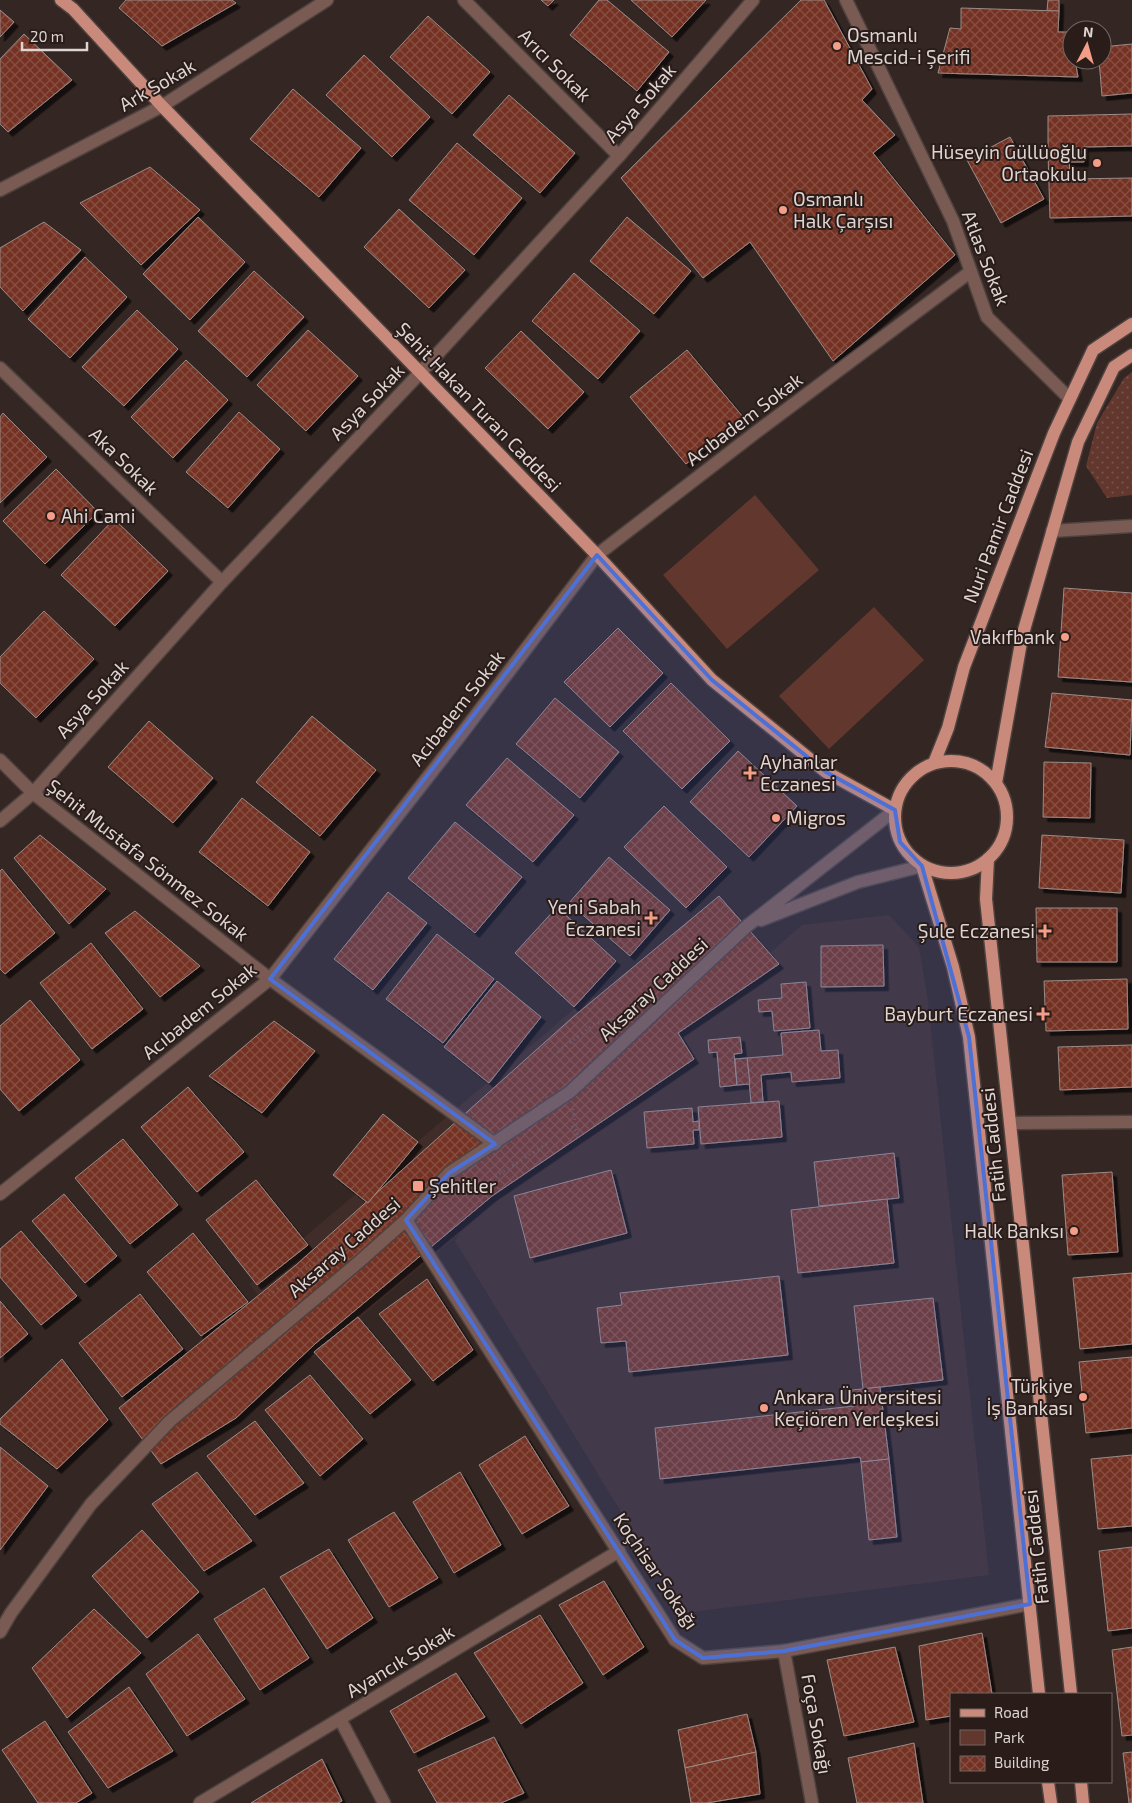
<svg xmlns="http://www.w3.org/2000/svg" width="1132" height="1803" viewBox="0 0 1132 1803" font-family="'Exo 2',sans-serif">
  <defs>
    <pattern id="green-dots" width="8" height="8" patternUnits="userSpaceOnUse" patternTransform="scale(1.25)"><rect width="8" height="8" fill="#62372d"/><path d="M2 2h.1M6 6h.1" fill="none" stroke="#78534b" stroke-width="1.8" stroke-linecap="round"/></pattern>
    <pattern id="building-cross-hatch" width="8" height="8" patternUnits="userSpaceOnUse" patternTransform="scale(1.25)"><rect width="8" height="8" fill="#743224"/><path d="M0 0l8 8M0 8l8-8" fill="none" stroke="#874f43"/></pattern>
    <filter id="shadow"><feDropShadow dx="4.5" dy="4.5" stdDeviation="0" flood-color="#0009"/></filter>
  </defs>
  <rect width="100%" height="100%" fill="#332623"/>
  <path fill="#402c28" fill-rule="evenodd" d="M889,915L919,947L928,1001L989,1575L683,1613L455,1241L459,1234L312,1358L304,1348L321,1332L276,1280L258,1295L249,1284L592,994L649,1059L802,925ZM374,1197L316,1290L295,1264Z"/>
  <path fill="url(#green-dots)" d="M1132,372V495L1107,498L1086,466L1097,423L1124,378Z"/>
  <g fill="#62372d">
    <path d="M755,495L819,570L727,649L663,575Z"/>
    <path d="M874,607L924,660L829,749L779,696Z"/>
  </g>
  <g fill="url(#building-cross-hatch)" stroke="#9b8b87" filter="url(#shadow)">
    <path d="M126,0H232L236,3L162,46L119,8Z"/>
    <path d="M541,0H554L548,6Z"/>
    <path d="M599,0H607L669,52L637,91L570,35Z"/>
    <path d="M631,0H706L672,37Z"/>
    <path d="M801,0H824L872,89L862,100L895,135L873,153L955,255L833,361L750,242L703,278L621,178Z"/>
    <path d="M1048,0H1059V11H1047Z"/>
    <path d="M961,8L1059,11L1058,32H1069L1072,46V60H1075L1078,77L938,73L950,28L961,29Z"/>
    <path d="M0,10L14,22L0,37Z"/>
    <path d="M428,16L490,72L452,114L390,57Z"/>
    <path d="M24,34L72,80L8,132L0,124V59Z"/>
    <path d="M1132,44V93L1102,96L1099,60H1102V47Z"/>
    <path d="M364,55L430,117L392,157L326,95Z"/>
    <path d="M293,89L361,148L319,197L250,139Z"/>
    <path d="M509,95L575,153L540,193L473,135Z"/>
    <path d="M1132,114V146L1084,147V162H1069V153H1048V116Z"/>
    <path d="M1010,137L1044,199L1001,223L967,160Z"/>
    <path d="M457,143L522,198L474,255L409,200Z"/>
    <path d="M1048,153H1069L1070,179L1132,178V216L1050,218Z"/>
    <path d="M150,167L200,210L141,265L80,203Z"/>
    <path d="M399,209L465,270L429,308L364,247Z"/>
    <path d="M198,217L245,262L190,320L143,274Z"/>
    <path d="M627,217L691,271L654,314L590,261Z"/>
    <path d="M44,222L81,250L23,311L0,287V248Z"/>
    <path d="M85,257L127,297L70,358L28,319Z"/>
    <path d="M254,271L304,317L247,377L198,331Z"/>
    <path d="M574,273L640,331L598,379L532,321Z"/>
    <path d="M137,310L178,349L124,406L82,367Z"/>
    <path d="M308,330L358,376L306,431L257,385Z"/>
    <path d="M521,331L584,392L548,429L485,368Z"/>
    <path d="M687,350L743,417L686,464L630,397Z"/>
    <path d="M186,360L228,400L173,458L131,417Z"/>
    <path d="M239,412L280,449L228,508L186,472Z"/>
    <path d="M3,413L47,457L0,503V417Z"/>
    <path d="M56,469L98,512L45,564L3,521Z"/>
    <path d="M114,519L168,571L115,626L61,575Z"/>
    <path d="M1064,588L1132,593V682L1058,677Z"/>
    <path d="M44,611L94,659L36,718L0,683V657Z"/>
    <path d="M618,628L663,673L610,727L564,682Z"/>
    <path d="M671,683L730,741L682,789L623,731Z"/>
    <path d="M1052,693L1132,700L1130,755L1045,747Z"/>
    <path d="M555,698L619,752L580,798L516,744Z"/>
    <path d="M312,716L376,770L320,836L256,782Z"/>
    <path d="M149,721L213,778L173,823L108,767Z"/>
    <path d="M738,751L797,806L749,857L690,802Z"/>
    <path d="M507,758L574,815L533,862L466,805Z"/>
    <path d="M1044,762L1091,763L1090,818L1043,817Z"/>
    <path d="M242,798L310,852L268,906L199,852Z"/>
    <path d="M664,806L727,867L686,908L624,847Z"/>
    <path d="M455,822L522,877L475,933L408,878Z"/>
    <path d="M40,835L106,889L69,924L14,858Z"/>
    <path d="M1042,835L1124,840L1121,893L1039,888Z"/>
    <path d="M609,857L670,910L630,956L569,903Z"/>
    <path d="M2,869L55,933L5,974L0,969V871Z"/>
    <path d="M388,892L427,923L373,990L334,959Z"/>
    <path d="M719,896L779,964L678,1033L694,1059L492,1196L316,1343L236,1418L161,1464L119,1408L296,1265L573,1017Z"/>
    <path d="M557,907L616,961L574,1007L515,953Z"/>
    <path d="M1036,908H1117V962H1037Z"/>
    <path d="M135,911L200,966L160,997L105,933Z"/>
    <path d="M437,934L494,979L443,1043L386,999Z"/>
    <path d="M91,943L143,1009L92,1049L40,983Z"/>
    <path d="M883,945L884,986L821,987V946Z"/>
    <path d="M1127,979L1128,1029L1046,1031L1044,981Z"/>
    <path d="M497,981L541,1017L489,1083L444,1047Z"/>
    <path d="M806,982L810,1028L774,1031L772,1011L759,1012L758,1000L782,998L781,984Z"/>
    <path d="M30,1000L80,1060L19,1111L0,1089V1026Z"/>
    <path d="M274,1021L315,1051L262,1113L209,1076Z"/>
    <path d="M819,1030L821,1051L838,1050L840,1078L792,1082L791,1072L761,1075L763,1102L751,1103L747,1058L783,1055L781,1033Z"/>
    <path d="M740,1037L742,1053L734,1054L737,1085L720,1087L717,1052L709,1053L708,1040Z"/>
    <path d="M1132,1045V1087L1060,1090L1058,1047Z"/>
    <path d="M747,1058L750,1084L737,1085L735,1059Z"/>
    <path d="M188,1087L244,1152L197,1192L141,1127Z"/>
    <path d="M779,1101L782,1137L701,1144L698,1107Z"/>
    <path d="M692,1108L693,1122L699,1121V1130H693L694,1144L647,1148L644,1112Z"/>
    <path d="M383,1114L418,1142L368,1203L333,1175Z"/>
    <path d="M123,1139L178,1205L130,1244L75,1178Z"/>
    <path d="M894,1153L899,1198L819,1206L814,1162Z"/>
    <path d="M611,1170L627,1233L530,1258L514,1196Z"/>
    <path d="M1112,1172L1118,1252L1068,1255L1062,1175Z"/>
    <path d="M256,1180L308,1245L257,1285L206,1220Z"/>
    <path d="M64,1194L117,1256L85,1283L32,1221Z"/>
    <path d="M887,1199L894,1263L798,1273L791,1210Z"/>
    <path d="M21,1231L77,1296L41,1325L0,1277V1249Z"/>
    <path d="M193,1233L248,1302L201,1336L147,1272Z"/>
    <path d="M1132,1273V1344L1080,1349L1073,1278Z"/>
    <path d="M779,1276L788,1355L629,1372L626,1341L601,1343L597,1308L622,1305L620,1293Z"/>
    <path d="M427,1279L473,1350L433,1381L379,1314Z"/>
    <path d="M140,1294L183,1349L122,1397L79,1343Z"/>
    <path d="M933,1298L943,1380L863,1389L854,1306Z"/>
    <path d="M0,1301L28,1334L0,1358Z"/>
    <path d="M358,1317L411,1380L370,1414L314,1352Z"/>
    <path d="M1132,1357V1428L1086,1433L1079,1362Z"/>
    <path d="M62,1359L108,1420L57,1469L0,1424V1419Z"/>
    <path d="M310,1375L363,1439L320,1476L265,1410Z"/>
    <path d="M880,1387L889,1459L861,1462L860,1457L660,1479L655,1428L854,1406L852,1390Z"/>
    <path d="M255,1421L304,1483L255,1515L207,1456Z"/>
    <path d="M525,1436L569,1506L522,1534L479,1465Z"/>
    <path d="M0,1447L48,1486L0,1550Z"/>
    <path d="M1132,1455V1526L1098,1529L1091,1459Z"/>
    <path d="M889,1459L897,1537L869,1540L861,1462Z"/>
    <path d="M197,1472L252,1541L204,1571L152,1504Z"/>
    <path d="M460,1472L501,1545L454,1573L413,1502Z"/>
    <path d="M394,1512L438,1578L389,1607L348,1540Z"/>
    <path d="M142,1530L199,1592L147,1638L92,1576Z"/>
    <path d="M1132,1547V1628L1108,1631L1099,1551Z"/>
    <path d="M329,1549L373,1618L327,1649L280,1577Z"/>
    <path d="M604,1581L644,1647L603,1675L559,1605Z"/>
    <path d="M264,1588L309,1658L260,1690L214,1619Z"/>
    <path d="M94,1609L141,1653L67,1718L32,1668Z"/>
    <path d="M540,1615L583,1683L521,1724L474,1653Z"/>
    <path d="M982,1633L992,1694H951V1716L926,1720L919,1646Z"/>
    <path d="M198,1634L245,1699L187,1736L146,1674Z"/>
    <path d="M895,1647L914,1722L844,1736L827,1660Z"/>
    <path d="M1132,1647V1735L1122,1736L1112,1650Z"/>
    <path d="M456,1673L485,1717L414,1753L390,1711Z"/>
    <path d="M129,1687L173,1751L108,1788L68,1732Z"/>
    <path d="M747,1714L756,1752L685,1768L678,1730Z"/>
    <path d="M45,1721L92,1793L76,1803H38L2,1750Z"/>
    <path d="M494,1737L524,1793L501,1803H437L418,1770Z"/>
    <path d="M914,1743L923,1803H857L848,1758Z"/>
    <path d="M756,1752L760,1794L707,1803H691L685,1768Z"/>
    <path d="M1132,1752V1803H1129L1123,1753Z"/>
    <path d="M322,1759L342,1801L338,1803H251Z"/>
  </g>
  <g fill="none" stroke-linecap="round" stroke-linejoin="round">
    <g stroke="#4e423f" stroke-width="15">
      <g id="minor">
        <path d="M464,0L619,156"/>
        <path d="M846,0L953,221L987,317L1070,399"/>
        <path d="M0,190L162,106L327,0"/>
        <path d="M0,368L222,582"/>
        <path d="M1052,531L1132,526"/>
        <path d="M0,760L33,793L270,979L495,1144"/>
        <path d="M0,821L33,793L222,582L420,373L619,156L753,0"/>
        <path d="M761,920L858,882L922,866"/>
        <path d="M1010,1123L1132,1122"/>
        <path d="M0,1194L270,979L463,732L597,555L755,433L970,272"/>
        <path d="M406,1220L675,1640L703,1658L784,1651L1030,1604"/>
        <path d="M0,1632L11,1613L91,1504L170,1421L360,1261L406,1220L449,1173L570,1092L747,926L895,810"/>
        <path d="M784,1651L812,1803"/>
        <path d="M340,1719L384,1803"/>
        <path d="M200,1803L619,1551"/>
      </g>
    </g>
    <g stroke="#4e423f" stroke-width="15">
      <g id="major">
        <path d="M61,0L73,9L162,106L597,555L712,680L826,772L895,810"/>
        <circle cx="951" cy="817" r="56"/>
        <path d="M934,763L948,728L964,667L1054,433L1093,350L1132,324"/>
        <path d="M996,783L1022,637L1078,442L1114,367L1132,355"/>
        <path d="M988,859L986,899L1071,1694"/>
        <path d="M922,866L953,967L969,1037L1039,1694"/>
        <path d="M1048,1782L1051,1803"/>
        <path d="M1081,1782L1083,1803"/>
      </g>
    </g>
    <g stroke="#6e6260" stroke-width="3" stroke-dasharray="1 4" stroke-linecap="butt">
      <path d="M558,1052L594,1024L624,1017"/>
      <path d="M573,1109L578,1136"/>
      <path d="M572,1126L577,1134"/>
      <path d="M487,1182L548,1143"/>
      <path d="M269,1295L341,1244L347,1250"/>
    </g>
    <use href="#minor" stroke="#7a5b53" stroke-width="12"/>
    <use href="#major" stroke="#ca8a7b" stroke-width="12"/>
  </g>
  <path fill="#4d70d7" fill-opacity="0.2" stroke="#4d70d7" stroke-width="4" stroke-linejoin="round" d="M597,555L712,680L826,772L895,810L900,842L922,866L969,1037L1030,1604L784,1651L703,1658L675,1640L406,1220L449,1173L495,1144L270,979Z"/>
  <g fill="#f49e89" stroke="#291c19" stroke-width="2">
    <circle cx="837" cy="46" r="5"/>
    <circle cx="1097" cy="163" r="5"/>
    <circle cx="783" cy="210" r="5"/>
    <circle cx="51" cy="516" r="5"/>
    <circle cx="1065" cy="637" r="5"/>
    <path d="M747.5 765.5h5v5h5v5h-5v5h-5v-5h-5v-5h5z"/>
    <circle cx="776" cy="818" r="5"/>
    <path d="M648.5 910.5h5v5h5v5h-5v5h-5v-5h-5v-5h5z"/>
    <path d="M1042.5 923.5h5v5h5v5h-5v5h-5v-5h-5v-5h5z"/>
    <path d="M1040.5 1006.5h5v5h5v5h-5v5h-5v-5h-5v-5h5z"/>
    <rect x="412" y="1180" width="12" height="12" rx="2.5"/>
    <circle cx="1074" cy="1231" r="5"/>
    <circle cx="1083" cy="1397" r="5"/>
    <circle cx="764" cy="1408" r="5"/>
  </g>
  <g text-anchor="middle" stroke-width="4" stroke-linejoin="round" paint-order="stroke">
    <g font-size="19" fill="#ded5d3" stroke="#291c19" text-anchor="start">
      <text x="847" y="42">Osmanlı<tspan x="847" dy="22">Mescid-i Şerifi</tspan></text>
      <text x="1087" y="159" text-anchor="end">Hüseyin Güllüoğlu<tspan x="1087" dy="22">Ortaokulu</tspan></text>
      <text x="793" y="206">Osmanlı<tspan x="793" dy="22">Halk Çarşısı</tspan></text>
      <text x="61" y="523">Ahi Cami</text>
      <text x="1055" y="644" text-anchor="end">Vakıfbank</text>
      <text x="760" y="769">Ayhanlar<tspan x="760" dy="22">Eczanesi</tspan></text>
      <text x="786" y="825">Migros</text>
      <text x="641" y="914" text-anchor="end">Yeni Sabah<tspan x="641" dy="22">Eczanesi</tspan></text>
      <text x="1035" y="938" text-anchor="end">Şule Eczanesi</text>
      <text x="1033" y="1021" text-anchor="end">Bayburt Eczanesi</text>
      <text x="429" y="1193">Şehitler</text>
      <text x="1064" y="1238" text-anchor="end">Halk Banksı</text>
      <text x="1073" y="1393" text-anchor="end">Türkiye<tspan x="1073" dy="22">İş Bankası</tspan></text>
      <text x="774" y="1404">Ankara Üniversitesi<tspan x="774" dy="22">Keçiören Yerleşkesi</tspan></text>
    </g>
    <g font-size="19" fill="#ded5d3" stroke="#291c19">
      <text transform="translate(555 65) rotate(45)" y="7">Arıcı Sokak</text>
      <text transform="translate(157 85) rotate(-30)" y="7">Ark Sokak</text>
      <text transform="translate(640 103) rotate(-49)" y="7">Asya Sokak</text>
      <text transform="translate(986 258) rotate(69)" y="7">Atlas Sokak</text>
      <text transform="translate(367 402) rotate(-46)" y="7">Asya Sokak</text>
      <text transform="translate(479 407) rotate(46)" y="7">Şehit Hakan Turan Caddesi</text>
      <text transform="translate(744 419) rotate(-37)" y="7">Acıbadem Sokak</text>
      <text transform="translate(124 461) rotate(44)" y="7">Aka Sokak</text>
      <text transform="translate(998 526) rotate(-69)" y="7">Nuri Pamir Caddesi</text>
      <text transform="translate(92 699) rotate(-48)" y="7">Asya Sokak</text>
      <text transform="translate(457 708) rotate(-52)" y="7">Acıbadem Sokak</text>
      <text transform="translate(148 860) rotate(38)" y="7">Şehit Mustafa Sönmez Sokak</text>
      <text transform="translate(653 989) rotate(-43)" y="7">Aksaray Caddesi</text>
      <text transform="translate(199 1011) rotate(-39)" y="7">Acıbadem Sokak</text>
      <text transform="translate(993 1145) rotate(-96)" y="7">Fatih Caddesi</text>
      <text transform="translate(344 1247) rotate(-41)" y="7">Aksaray Caddesi</text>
      <text transform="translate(1036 1547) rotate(-96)" y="7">Fatih Caddesi</text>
      <text transform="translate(656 1571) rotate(56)" y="7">Koçhisar Sokağı</text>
      <text transform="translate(400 1661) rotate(-31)" y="7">Ayancık Sokak</text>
      <text transform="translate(817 1724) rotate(80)" y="7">Foça Sokağı</text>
    </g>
  </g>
  <rect x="950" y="1693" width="162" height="90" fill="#291c19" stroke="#716663"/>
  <rect x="960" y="1709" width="25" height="8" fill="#ca8a7b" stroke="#716663"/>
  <text x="994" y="1718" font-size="15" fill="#ded5d3">Road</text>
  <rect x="960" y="1730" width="25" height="15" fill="#62372d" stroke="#716663"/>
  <text x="994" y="1743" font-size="15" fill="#ded5d3">Park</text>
  <rect x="960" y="1756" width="25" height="15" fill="url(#building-cross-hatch)" stroke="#716663"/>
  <text x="994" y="1768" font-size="15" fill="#ded5d3">Building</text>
  <g transform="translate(1087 45) rotate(6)"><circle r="24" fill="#291c19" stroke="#716663"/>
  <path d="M0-4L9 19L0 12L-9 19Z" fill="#f49e89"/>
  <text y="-8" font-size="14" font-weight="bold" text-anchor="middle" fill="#ded5d3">N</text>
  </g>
  <path d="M22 42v8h65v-8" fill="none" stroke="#ded5d3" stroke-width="2.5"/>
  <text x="30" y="42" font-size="15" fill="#ded5d3" stroke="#291c19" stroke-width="4" paint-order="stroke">20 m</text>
</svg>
